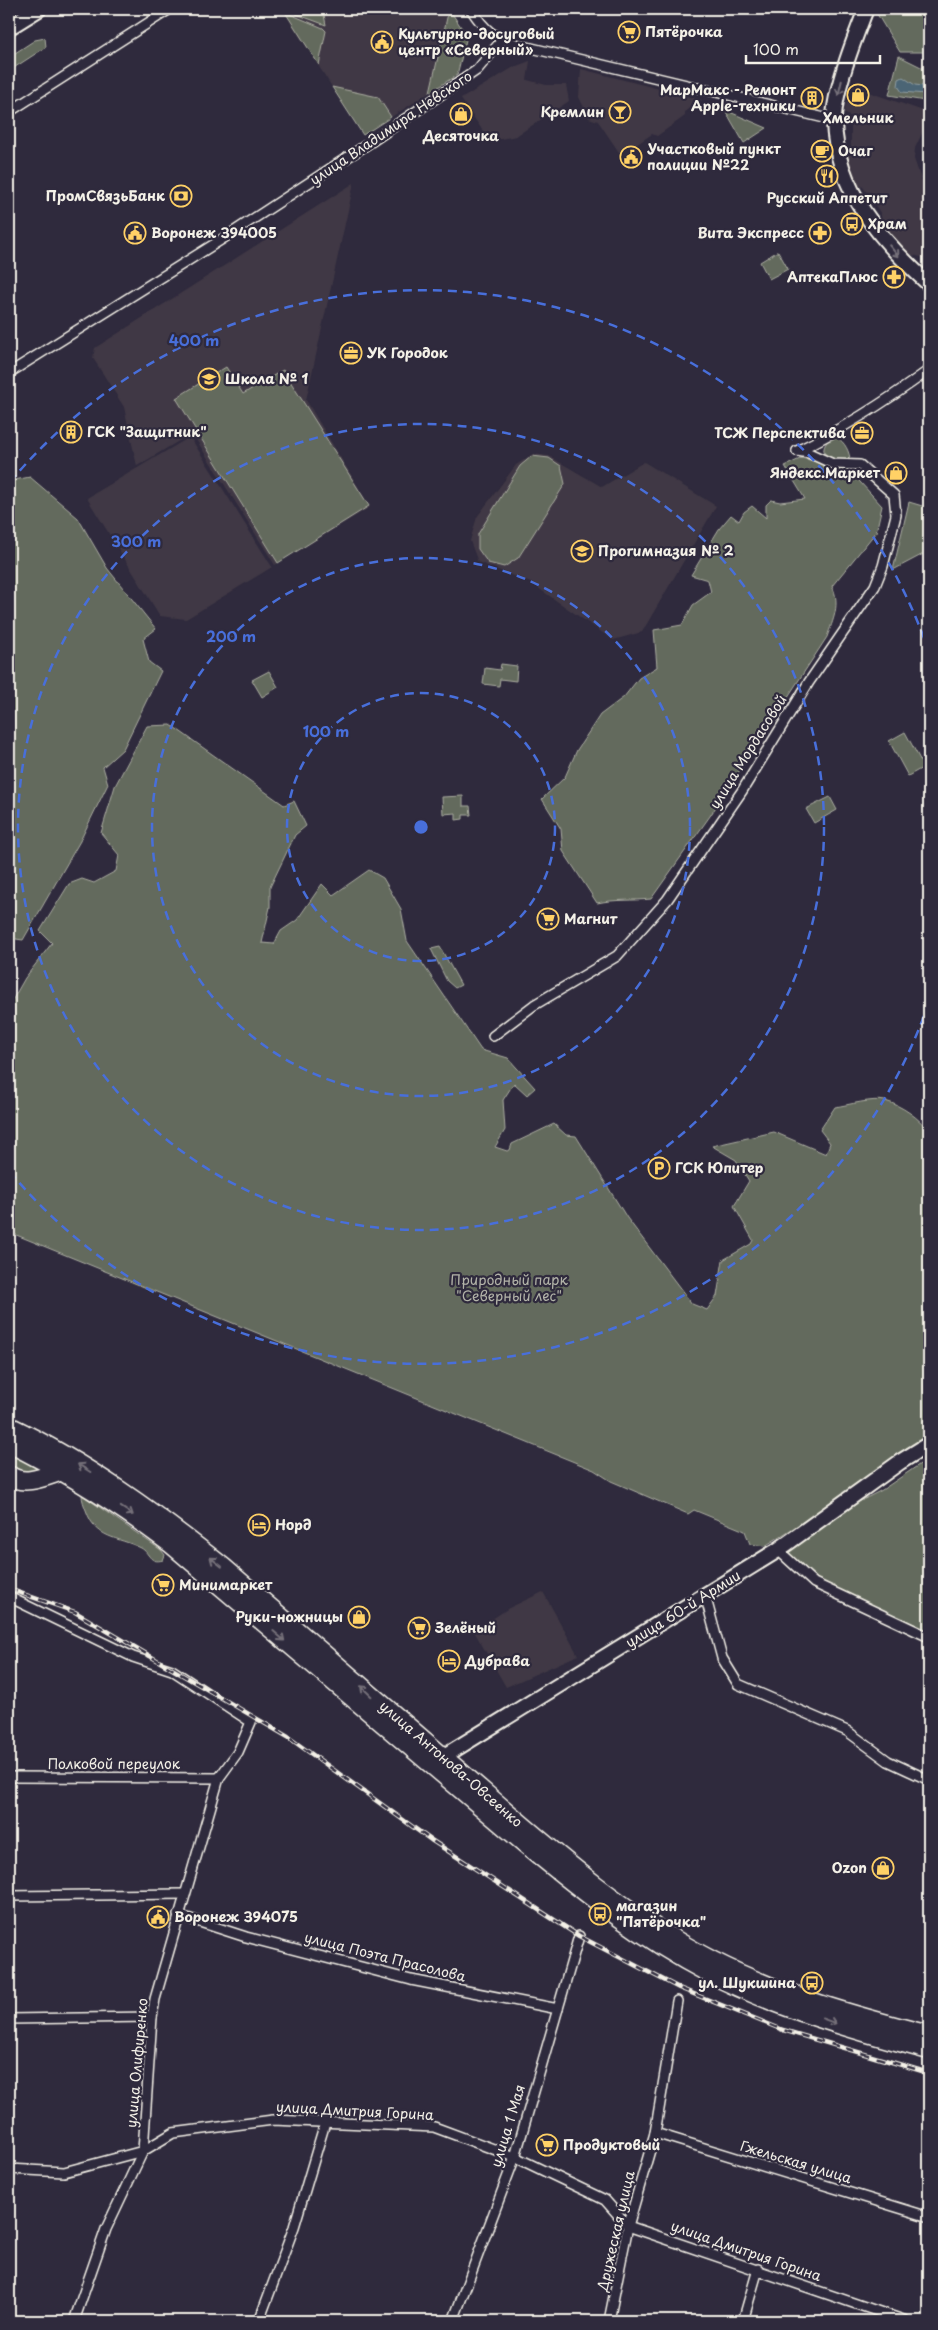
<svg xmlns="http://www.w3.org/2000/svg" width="938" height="2330" viewBox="0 0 938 2330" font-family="'Playpen Sans',sans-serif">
  <rect width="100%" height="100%" fill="#2f2a3d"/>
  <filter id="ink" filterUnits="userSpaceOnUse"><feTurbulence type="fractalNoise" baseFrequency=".02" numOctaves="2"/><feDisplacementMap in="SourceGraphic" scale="10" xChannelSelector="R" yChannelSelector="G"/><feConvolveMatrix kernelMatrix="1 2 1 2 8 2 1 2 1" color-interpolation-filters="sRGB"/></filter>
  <g filter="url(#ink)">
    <g fill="#413945">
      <path d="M282,9H450L467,36L457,75L363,135Z"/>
      <path d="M530,61L527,80L546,85H566L569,101L516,136L490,141L461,99L514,67Z"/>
      <path d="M581,69L702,100L685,112V116L657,136L652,134L621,155L598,121L589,118L579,97Z"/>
      <path d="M851,86L929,113V119L915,148L914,159L921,179L929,191V259L909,254L882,225L881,214L863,187L852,183L846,157L851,152V117L844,113Z"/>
      <path d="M354,183L306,400L370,507L275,565L192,433L137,466L124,407L93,358L95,348Z"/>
      <path d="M190,437L272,567L186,619L160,616L87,498Z"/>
      <path d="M533,454L549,456L602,487L644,462L716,506L642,632L613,640L531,583L478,562L470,541L477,517L516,465Z"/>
      <path d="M543,1592L578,1655L506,1687L474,1631L509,1608Z"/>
    </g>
    <g fill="#636a5d" stroke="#acaea2">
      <path d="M314,9L323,10L326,25L296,14Z"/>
      <path d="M449,9L467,36L457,75L430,92Z"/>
      <path d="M874,9H929V52H900Z"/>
      <path d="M285,12L323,28L326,31L319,65Z"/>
      <path d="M45,38L46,47L9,71V57L35,40Z"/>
      <path d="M899,56L929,71V98L925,101L889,95Z"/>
      <path d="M332,87L378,97L391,117L363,135Z"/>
      <path d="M725,110L767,128L744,143Z"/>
      <path d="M778,251L788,269L769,279L760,262Z"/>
      <path d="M226,367L243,394L283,370L369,506L278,563L176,398Z"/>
      <path d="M834,436C843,440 848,448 850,458C832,467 811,451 834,436Z"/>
      <path d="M532,456L549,458L561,466L565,484L518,558L504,567L488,563L478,549V534L520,466Z"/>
      <path d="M802,458L849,470L882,506L876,532L832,586C841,604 833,620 827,637L710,816L651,899C632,901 616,899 597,903L563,851L561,829L542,799L565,777L577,750L600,715L624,697L639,678L657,667L654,630L682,625L693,605L711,592L708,580L691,575L719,529L731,515L739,521L744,512L752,506L766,518V505L771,500L780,502L805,499L785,466Z"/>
      <path d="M30,477L78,518L107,568L156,629L143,639L149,662L161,671L123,749L103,767L108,784L80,841L23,940L9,938V481Z"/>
      <path d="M909,502L929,508V551L893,570Z"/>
      <path d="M501,664L517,666L516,681L500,679L499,686L483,684L485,668L500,670Z"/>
      <path d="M269,671L278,687L262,697L252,680Z"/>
      <path d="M171,725L284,805L294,801L306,826L295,835L270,887V907L262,943L274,944L281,931L297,920L322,884L333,895L369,870L383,878L401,909L407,941L481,1050L508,1058L535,1088L527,1095L514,1083L503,1100L505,1130L495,1147L507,1151L510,1150L512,1144L554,1124L566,1135L576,1136L627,1218L692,1304L707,1310L717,1296L723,1260L751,1244L753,1240L734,1206L749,1181L736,1160L712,1146L774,1132L826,1154L830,1143L820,1130L835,1107C848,1105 873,1098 885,1101C901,1105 921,1119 929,1132V1442L765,1546L750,1544L745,1531L694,1510L688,1514L611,1481L594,1470L9,1232V1006L25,978L52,943L40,931L69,884L82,879L94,883L116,871L119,855L101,833L115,786L147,726Z"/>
      <path d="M905,732L924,767L908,776L889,741Z"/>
      <path d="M463,796V806H470L471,815H463V819L456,820V813L443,814L442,797Z"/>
      <path d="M830,797L837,810L814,823L806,809Z"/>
      <path d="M440,947L461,985L455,988L447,981L431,949Z"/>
      <path d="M9,1449L49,1469L30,1475L9,1468Z"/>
      <path d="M929,1458V1637L814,1583L789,1562L791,1555L786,1552L794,1545L813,1536L835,1514L882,1490Z"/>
      <path d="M82,1495L161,1550L165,1555L163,1560C149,1564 150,1553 141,1548C117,1536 96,1540 86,1510C84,1505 82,1500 82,1495Z"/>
    </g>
    <path fill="#4c6574" stroke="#8f9da2" d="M903,77L915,85L923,86L926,94L902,92L898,86L899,79Z"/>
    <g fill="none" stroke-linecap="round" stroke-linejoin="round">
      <g stroke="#f4f1e8" stroke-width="12">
        <g id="street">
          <path d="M471,9C485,31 493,37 519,45L833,120"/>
          <path d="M9,112L170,9"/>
          <path d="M9,373L224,238L374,140L477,70L502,40"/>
          <path d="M797,451C843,429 888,400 929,370"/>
          <path d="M493,1036L534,1005L617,956L667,900L742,791L809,682L875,586L883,566L896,515L894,495L860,465L833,464L809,453L797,451"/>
          <path d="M778,1550L814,1583L929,1637"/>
          <path d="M705,1595L722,1658L738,1684L847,1731L888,1761L929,1780"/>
          <path d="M9,1597L133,1657L172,1670L251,1722L238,1752L219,1778L155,1999L152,2017L143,2151L106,2229L74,2321"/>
          <path d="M9,1777L219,1778"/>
          <path d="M9,1896L185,1894"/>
          <path d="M178,1915L246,1937L411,1980L558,2009"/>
          <path d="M9,2019L152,2017"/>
          <path d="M655,2133L929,2217"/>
          <path d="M9,2169L64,2172L143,2151L173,2133L273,2120L434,2127L515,2157L605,2200L628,2226L906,2321"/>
          <path d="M259,2321L294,2227L325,2123"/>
          <path d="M453,2321L515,2157L579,1936"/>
          <path d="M609,2321L628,2226L655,2133L677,2001"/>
          <path d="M743,2321L758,2269"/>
        </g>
      </g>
      <g stroke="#f4f1e8" stroke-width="18">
        <g id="secondary">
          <path d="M866,9C855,37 833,93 834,122C836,190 881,241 929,284"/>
          <path d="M436,1761L778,1550L900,1462L929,1444"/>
        </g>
      </g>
      <g stroke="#f4f1e8" stroke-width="19">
        <path id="primary" d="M9,27L38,9"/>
      </g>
      <g stroke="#f4f1e8" stroke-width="21">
        <g id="highway">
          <path d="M9,1426C86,1463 156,1514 223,1567C304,1637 385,1706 465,1776C543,1843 621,1914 713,1961C782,1996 855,2016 929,2035"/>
          <path d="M9,1443C66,1471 119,1505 170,1543L529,1847C585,1893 642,1938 707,1972C777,2008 854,2030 929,2050"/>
          <path d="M9,1475C24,1487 46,1476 62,1471"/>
        </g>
      </g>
      <use href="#street" stroke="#2f2a3d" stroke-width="9"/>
      <use href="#secondary" stroke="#2f2a3d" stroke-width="14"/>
      <use href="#primary" stroke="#2f2a3d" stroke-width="15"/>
      <use href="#highway" stroke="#2f2a3d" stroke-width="18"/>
      <g stroke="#f4f1e8" stroke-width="4.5">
        <path id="rail" d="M9,1589L75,1612L288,1737L431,1840L579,1936L679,1988L783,2030L929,2073"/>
      </g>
      <use href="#rail" stroke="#2f2a3d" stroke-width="2.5" stroke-dasharray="8" stroke-linecap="butt"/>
    </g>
    <defs><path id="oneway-shaft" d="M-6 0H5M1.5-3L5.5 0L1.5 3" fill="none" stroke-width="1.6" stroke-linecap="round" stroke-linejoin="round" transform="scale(1.25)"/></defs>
    <g stroke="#747079">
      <use href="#oneway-shaft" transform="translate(840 88) rotate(103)"/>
      <use href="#oneway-shaft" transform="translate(894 251) rotate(50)"/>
      <use href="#oneway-shaft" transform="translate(84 1468) rotate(-148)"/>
      <use href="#oneway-shaft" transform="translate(127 1511) rotate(34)"/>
      <use href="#oneway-shaft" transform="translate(216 1562) rotate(-142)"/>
      <use href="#oneway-shaft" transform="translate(279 1636) rotate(41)"/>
      <use href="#oneway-shaft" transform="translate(366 1691) rotate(-136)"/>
      <use href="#oneway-shaft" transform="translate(829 2021) rotate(20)"/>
    </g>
  </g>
  <g fill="none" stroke="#486fdb" stroke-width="2.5" stroke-dasharray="9 6">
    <circle cx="421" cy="827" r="134"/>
    <circle cx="421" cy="827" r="269"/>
    <circle cx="421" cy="827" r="403"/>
    <path d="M929 1002A537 537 0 0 1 10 1172M10 482A537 537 0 0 1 929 652"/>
  </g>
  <defs>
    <g id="supermarket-ring" transform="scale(1.125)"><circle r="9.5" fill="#2f2a3d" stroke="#ffd166" stroke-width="1.5"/><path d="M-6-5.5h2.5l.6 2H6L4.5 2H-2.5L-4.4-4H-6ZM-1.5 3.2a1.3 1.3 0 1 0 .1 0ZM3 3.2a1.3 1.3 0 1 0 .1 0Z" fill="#ffd166"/></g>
    <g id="civic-ring" transform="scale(1.125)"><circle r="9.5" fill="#2f2a3d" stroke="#ffd166" stroke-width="1.5"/><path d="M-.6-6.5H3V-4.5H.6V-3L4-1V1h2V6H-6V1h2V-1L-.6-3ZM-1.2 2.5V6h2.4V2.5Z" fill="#ffd166"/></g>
    <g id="shop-ring" transform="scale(1.125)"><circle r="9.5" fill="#2f2a3d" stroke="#ffd166" stroke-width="1.5"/><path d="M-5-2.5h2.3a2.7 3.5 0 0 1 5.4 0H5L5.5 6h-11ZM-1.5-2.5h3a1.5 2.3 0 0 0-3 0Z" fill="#ffd166"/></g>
    <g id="building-ring" transform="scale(1.125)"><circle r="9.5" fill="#2f2a3d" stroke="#ffd166" stroke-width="1.5"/><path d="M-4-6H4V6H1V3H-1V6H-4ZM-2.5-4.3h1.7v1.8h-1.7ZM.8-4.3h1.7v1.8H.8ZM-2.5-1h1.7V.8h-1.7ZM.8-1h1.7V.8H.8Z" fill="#ffd166"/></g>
    <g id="bar-ring" transform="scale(1.125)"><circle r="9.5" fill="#2f2a3d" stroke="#ffd166" stroke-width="1.5"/><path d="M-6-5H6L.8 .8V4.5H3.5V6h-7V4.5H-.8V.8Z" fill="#ffd166"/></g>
    <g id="cafe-ring" transform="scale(1.125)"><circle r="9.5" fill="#2f2a3d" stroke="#ffd166" stroke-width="1.5"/><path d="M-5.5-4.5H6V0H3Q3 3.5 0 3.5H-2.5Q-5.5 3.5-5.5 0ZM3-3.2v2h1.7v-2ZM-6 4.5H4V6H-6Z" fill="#ffd166"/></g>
    <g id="restaurant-ring" transform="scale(1.125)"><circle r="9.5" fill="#2f2a3d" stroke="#ffd166" stroke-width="1.5"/><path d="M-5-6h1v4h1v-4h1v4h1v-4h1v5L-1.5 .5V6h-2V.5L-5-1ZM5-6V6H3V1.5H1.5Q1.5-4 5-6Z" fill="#ffd166"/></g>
    <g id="bank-ring" transform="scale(1.125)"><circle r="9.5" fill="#2f2a3d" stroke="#ffd166" stroke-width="1.5"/><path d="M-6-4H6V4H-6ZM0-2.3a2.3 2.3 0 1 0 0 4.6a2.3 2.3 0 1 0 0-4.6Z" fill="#ffd166"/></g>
    <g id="bus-ring" transform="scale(1.125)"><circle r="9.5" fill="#2f2a3d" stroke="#ffd166" stroke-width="1.5"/><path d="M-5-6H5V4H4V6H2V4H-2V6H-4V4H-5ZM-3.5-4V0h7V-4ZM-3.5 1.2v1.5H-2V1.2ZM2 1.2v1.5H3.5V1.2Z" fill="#ffd166"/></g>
    <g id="pharmacy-ring" transform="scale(1.125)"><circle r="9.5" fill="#2f2a3d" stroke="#ffd166" stroke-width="1.5"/><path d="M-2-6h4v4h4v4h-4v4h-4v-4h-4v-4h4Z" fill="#ffd166"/></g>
    <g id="office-ring" transform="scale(1.125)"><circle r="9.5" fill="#2f2a3d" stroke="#ffd166" stroke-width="1.5"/><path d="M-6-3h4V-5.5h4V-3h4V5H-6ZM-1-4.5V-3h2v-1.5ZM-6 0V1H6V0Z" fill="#ffd166"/></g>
    <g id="school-ring" transform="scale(1.125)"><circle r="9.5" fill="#2f2a3d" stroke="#ffd166" stroke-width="1.5"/><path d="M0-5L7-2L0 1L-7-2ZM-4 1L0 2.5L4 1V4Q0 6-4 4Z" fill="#ffd166"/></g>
    <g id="parking-ring" transform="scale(1.125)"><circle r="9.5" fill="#2f2a3d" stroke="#ffd166" stroke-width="1.5"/><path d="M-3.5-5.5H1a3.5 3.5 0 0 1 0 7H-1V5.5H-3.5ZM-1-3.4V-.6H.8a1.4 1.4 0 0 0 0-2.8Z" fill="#ffd166"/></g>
    <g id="hotel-ring" transform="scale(1.125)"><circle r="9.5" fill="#2f2a3d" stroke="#ffd166" stroke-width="1.5"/><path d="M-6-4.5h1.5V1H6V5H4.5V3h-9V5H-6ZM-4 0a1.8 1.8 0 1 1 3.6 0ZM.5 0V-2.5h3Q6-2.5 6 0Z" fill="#ffd166"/></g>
  </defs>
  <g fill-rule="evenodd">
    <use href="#supermarket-ring" x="629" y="32"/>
    <use href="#civic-ring" x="382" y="42"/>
    <use href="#shop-ring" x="858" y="95"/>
    <use href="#building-ring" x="812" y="98"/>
    <use href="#bar-ring" x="620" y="112"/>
    <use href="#shop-ring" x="461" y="114"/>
    <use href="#cafe-ring" x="822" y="151"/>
    <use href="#civic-ring" x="631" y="157"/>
    <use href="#restaurant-ring" x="827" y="176"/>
    <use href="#bank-ring" x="181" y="196"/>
    <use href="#bus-ring" x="852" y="224"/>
    <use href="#civic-ring" x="135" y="233"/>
    <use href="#pharmacy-ring" x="820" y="233"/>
    <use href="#pharmacy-ring" x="894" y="277"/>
    <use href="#office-ring" x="351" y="353"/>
    <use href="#school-ring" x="209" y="379"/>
    <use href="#building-ring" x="71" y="432"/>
    <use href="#office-ring" x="862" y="433"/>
    <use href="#shop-ring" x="896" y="473"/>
    <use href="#school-ring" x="582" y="551"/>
    <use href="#supermarket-ring" x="548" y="919"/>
    <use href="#parking-ring" x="659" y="1168"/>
    <use href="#hotel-ring" x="259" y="1525"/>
    <use href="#supermarket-ring" x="163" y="1585"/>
    <use href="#shop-ring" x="359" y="1617"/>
    <use href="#supermarket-ring" x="419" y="1628"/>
    <use href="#hotel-ring" x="449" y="1661"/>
    <use href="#shop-ring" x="883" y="1868"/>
    <use href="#bus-ring" x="600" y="1914"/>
    <use href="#civic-ring" x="158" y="1917"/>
    <use href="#bus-ring" x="812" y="1983"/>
    <use href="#supermarket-ring" x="547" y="2145"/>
  </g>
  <g text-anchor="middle" stroke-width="4.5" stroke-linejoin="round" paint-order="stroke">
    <g font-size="14" font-weight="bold" fill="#f4f1e8" stroke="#2f2a3d" text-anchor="start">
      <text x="645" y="37">Пятёрочка</text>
      <text x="398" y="39">Культурно-досуговый<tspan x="398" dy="16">центр «Северный»</tspan></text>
      <text x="796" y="95" text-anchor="end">МарМакс - Ремонт<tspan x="796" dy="16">Apple-техники</tspan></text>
      <text x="604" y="117" text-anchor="end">Кремлин</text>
      <text x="858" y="123" text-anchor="middle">Хмельник</text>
      <text x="461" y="141" text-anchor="middle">Десяточка</text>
      <text x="647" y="154">Участковый пункт<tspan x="647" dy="16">полиции №22</tspan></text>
      <text x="838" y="156">Очаг</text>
      <text x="165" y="201" text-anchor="end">ПромСвязьБанк</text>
      <text x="827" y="203" text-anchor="middle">Русский Аппетит</text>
      <text x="868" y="229">Храм</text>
      <text x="151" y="238">Воронеж 394005</text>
      <text x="804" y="238" text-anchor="end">Вита Экспресс</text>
      <text x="878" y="282" text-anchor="end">АптекаПлюс</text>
      <text x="367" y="358">УК Городок</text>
      <text x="225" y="384">Школа № 1</text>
      <text x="87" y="437">ГСК "Защитник"</text>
      <text x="846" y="438" text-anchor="end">ТСЖ Перспектива</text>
      <text x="880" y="478" text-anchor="end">Яндекс.Маркет</text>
      <text x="598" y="556">Прогимназия № 2</text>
      <text x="564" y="924">Магнит</text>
      <text x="675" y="1173">ГСК Юпитер</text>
      <text x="275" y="1530">Норд</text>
      <text x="179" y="1590">Минимаркет</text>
      <text x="343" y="1622" text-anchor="end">Руки-ножницы</text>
      <text x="435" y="1633">Зелёный</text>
      <text x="465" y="1666">Дубрава</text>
      <text x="867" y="1873" text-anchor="end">Ozon</text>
      <text x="616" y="1911">магазин<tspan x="616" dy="16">"Пятёрочка"</tspan></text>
      <text x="174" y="1922">Воронеж 394075</text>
      <text x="796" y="1988" text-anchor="end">ул. Шукшина</text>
      <text x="563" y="2150">Продуктовый</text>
    </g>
    <g font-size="14" fill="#f4f1e8" stroke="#2f2a3d">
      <text transform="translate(391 128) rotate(-34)" y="5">улица Владимира Невского</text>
      <text transform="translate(748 752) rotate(-58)" y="5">улица Мордасовой</text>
      <text transform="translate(683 1609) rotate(-32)" y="5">улица 60-й Армии</text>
      <text x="114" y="1769">Полковой переулок</text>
      <text transform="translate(451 1764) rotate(41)" y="5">улица Антонова-Овсеенко</text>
      <text transform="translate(385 1957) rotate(14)" y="5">улица Поэта Прасолова</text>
      <text transform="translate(137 2063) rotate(-85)" y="5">улица Олифиренко</text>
      <text transform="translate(355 2111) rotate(3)" y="5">улица Дмитрия Горина</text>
      <text transform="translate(508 2126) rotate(-73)" y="5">улица 1 Мая</text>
      <text transform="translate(796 2162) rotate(17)" y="5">Гжельская улица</text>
      <text transform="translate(616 2231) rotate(-77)" y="5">Дружеская улица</text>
      <text transform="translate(746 2251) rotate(19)" y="5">улица Дмитрия Горина</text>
    </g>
    <g font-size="14" fill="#b3b4a9" stroke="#2f2a3d">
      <text x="509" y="1285">Природный парк<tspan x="509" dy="16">"Северный лес"</tspan></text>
    </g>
  </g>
  <circle cx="421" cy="827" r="8" fill="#486fdb" stroke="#2f2a3d" stroke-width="2.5"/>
  <g font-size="15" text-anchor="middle" font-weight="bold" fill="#486fdb" stroke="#2f2a3d" stroke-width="4.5" stroke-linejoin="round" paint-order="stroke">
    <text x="194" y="346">400 m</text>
    <text x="136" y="547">300 m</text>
    <text x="231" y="642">200 m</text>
    <text x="326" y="737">100 m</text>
  </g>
  <rect width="938" height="2330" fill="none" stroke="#2f2a3d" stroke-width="30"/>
  <rect x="15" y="15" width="908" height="2300" fill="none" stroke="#f4f1e8" stroke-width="2" filter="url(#ink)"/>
  <path d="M746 55v8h134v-8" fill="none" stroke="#f4f1e8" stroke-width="2.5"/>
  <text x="753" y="55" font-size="15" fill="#f4f1e8" stroke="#2f2a3d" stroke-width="4" paint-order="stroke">100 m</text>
</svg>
